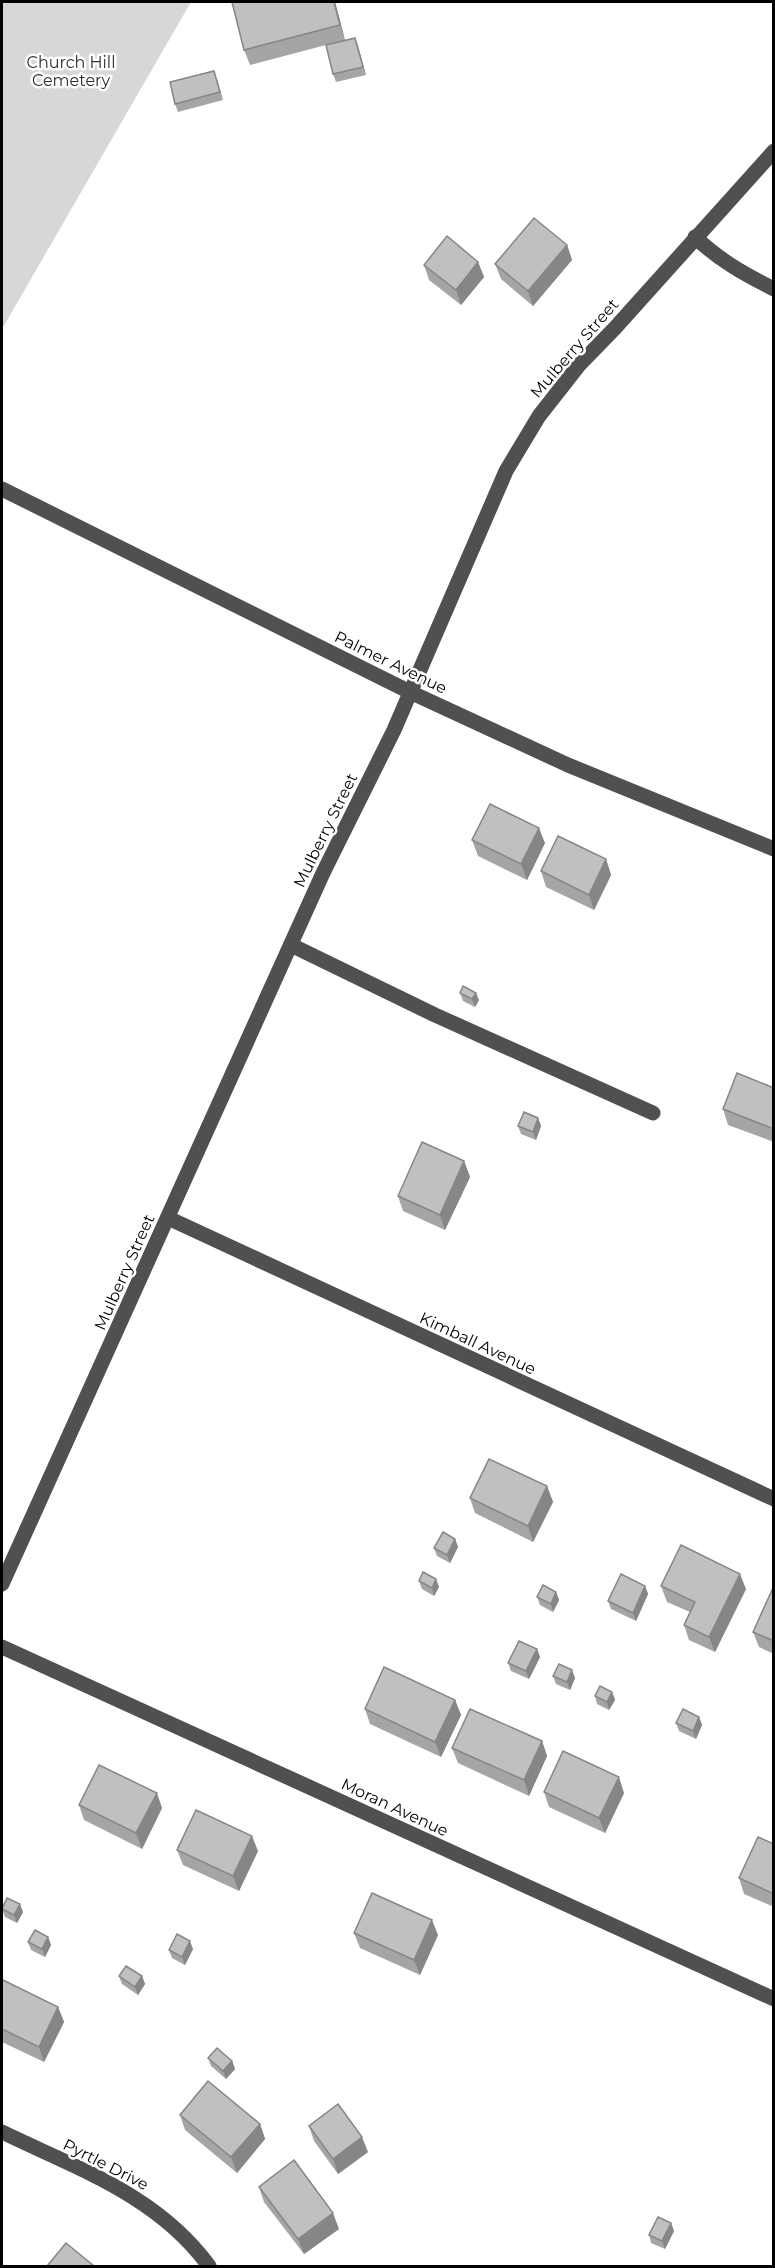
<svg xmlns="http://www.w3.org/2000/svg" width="775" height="2268" viewBox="0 0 775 2268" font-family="Montserrat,sans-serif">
  <rect width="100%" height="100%" fill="#fff"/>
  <path fill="#d7d7d7" d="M2,2H191L2,329Z"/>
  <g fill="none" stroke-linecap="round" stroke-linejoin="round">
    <g stroke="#505050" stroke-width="15">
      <path d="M695,237C719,260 744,274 774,289"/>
      <path d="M2,489L410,692L568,765L774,849"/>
      <path d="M291,945L435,1015L653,1113"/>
      <path d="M168,1218L774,1499"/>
      <path d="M2,1584L323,873L394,730L506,471L539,416L579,365L615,328L774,151"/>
      <path d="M2,1647L774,1999"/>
      <path d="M2,2132C78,2169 157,2195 209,2266"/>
    </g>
  </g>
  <g fill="#a5a5a5">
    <path d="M335,2L345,40L355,38L366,75L336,82L333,74L326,45L250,65L244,50Z"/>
    <path d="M217,79L223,100L178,112L175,104Z"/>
    <path d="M567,245L572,260L533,306L501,279L495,264Z"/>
    <path d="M478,262L484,277L461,305L429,280L424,265Z"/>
    <path d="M472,840L545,843L527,880L478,856Z"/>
    <path d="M606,859L611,875L594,910L546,887L541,871Z"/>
    <path d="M460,993L479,1000L475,1007L463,1001Z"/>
    <path d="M774,1088V1142L728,1125L723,1109Z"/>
    <path d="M538,1118L541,1126L536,1140L521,1134L518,1126Z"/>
    <path d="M464,1161L470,1177L445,1230L403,1211L398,1196Z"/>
    <path d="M547,1486L553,1502L533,1542L475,1513L470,1498Z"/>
    <path d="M455,1539L458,1547L450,1563L437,1556L434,1548Z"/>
    <path d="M436,1579L439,1587L434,1596L422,1589L419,1581Z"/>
    <path d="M645,1586L648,1594L636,1621L611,1609L608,1601Z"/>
    <path d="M661,1586L746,1589L715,1652L689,1640L684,1625L690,1612L667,1602Z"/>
    <path d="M774,1591V1654L759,1647L753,1632Z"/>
    <path d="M556,1592L559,1600L553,1612L540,1605L537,1597Z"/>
    <path d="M537,1649L540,1657L529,1679L511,1671L508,1663Z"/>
    <path d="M553,1676L575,1678L570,1690L556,1684Z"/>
    <path d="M612,1692L615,1700L609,1710L597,1704L595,1696Z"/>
    <path d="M455,1700L461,1715L441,1757L370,1724L365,1709Z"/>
    <path d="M699,1717L702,1725L696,1739L679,1731L676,1723Z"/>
    <path d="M542,1741L547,1756L529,1796L458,1763L452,1748Z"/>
    <path d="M544,1792L624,1793L605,1833L549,1807Z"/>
    <path d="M79,1805L162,1808L142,1849L84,1820Z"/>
    <path d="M774,1844V1907L744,1894L739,1878Z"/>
    <path d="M177,1850L258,1851L239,1891L183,1865Z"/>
    <path d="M2,1909L23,1912L17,1923L5,1917Z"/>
    <path d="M354,1933L438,1935L420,1975L360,1948Z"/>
    <path d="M48,1937L51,1945L45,1957L31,1950L28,1942Z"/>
    <path d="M193,1949L185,1965L172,1958L169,1950Z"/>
    <path d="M119,1976H142L145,1984L138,1995L122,1984Z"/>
    <path d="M2,1984L58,2007L64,2022L44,2062L2,2042Z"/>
    <path d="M208,2058L232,2061L235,2069L226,2079L211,2066Z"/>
    <path d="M180,2115L260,2124L265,2139L237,2173L185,2130Z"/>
    <path d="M309,2126L368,2152L338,2174L314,2141Z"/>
    <path d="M259,2187L339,2229L304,2254L264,2202Z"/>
    <path d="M671,2223L674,2231L665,2249L651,2243L649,2235Z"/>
  </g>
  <g fill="#868686">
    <path d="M334,2H335L345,40L340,25Z"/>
    <path d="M355,38L358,46L366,75L363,67Z"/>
    <path d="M567,245L572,260L533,306L528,291Z"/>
    <path d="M478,262L484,277L461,305L456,290Z"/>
    <path d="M539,828L545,843L527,880L521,864Z"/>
    <path d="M606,859L611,875L594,910L589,895Z"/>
    <path d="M476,993L479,1000L475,1007L472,999Z"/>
    <path d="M538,1118L541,1126L536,1140L533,1132Z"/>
    <path d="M464,1161L470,1177L445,1230L440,1215Z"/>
    <path d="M547,1486L553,1502L533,1542L528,1526Z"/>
    <path d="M455,1539L458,1547L450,1563L447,1555Z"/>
    <path d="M740,1574L746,1589L715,1652L709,1637Z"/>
    <path d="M436,1579L439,1587L434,1596L432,1588Z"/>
    <path d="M645,1586L648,1594L636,1621L633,1613Z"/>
    <path d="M556,1592L559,1600L553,1612L551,1604Z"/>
    <path d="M537,1649L540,1657L529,1679L526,1671Z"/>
    <path d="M572,1670L575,1678L570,1690L567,1682Z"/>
    <path d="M612,1692L615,1700L609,1710L607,1702Z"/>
    <path d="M455,1700L461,1715L441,1757L435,1742Z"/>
    <path d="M699,1717L702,1725L696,1739L693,1731Z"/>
    <path d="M542,1741L547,1756L529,1796L524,1780Z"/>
    <path d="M619,1777L624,1793L605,1833L599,1818Z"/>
    <path d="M157,1793L162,1808L142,1849L136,1833Z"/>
    <path d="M252,1836L258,1851L239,1891L233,1876Z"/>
    <path d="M20,1904L23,1912L17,1923L14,1915Z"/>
    <path d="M432,1920L438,1935L420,1975L414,1960Z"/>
    <path d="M48,1937L51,1945L45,1957L42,1949Z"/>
    <path d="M190,1941L193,1949L185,1965L182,1957Z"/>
    <path d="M142,1976L145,1984L138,1995L135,1987Z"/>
    <path d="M58,2007L64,2022L44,2062L39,2047Z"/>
    <path d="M232,2061L235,2069L226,2079L223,2071Z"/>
    <path d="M260,2124L265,2139L237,2173L231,2157Z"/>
    <path d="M362,2137L368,2152L338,2174L333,2159Z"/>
    <path d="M333,2213L339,2229L304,2254L298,2239Z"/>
    <path d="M671,2223L674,2231L665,2249L662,2241Z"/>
  </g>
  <g fill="#c0c0c0" stroke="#868686" stroke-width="1.5">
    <path d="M232,2H334L340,25L244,50Z"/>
    <path d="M355,38L363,67L333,74L326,45Z"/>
    <path d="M214,71L220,92L175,104L170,82Z"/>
    <path d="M534,218L567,245L528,291L495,264Z"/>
    <path d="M447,236L478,262L456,290L424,265Z"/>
    <path d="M490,804L539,828L521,864L472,840Z"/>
    <path d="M558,836L606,859L589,895L541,871Z"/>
    <path d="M463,986L476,993L472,999L460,993Z"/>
    <path d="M737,1073L774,1088V1129L723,1109Z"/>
    <path d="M524,1112L538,1118L533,1132L518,1126Z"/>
    <path d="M422,1142L464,1161L440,1215L398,1196Z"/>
    <path d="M489,1459L547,1486L528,1526L470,1498Z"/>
    <path d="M443,1532L455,1539L447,1555L434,1548Z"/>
    <path d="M681,1545L740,1574L709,1637L684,1625L695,1602L661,1586Z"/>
    <path d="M423,1572L436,1579L432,1588L419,1581Z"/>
    <path d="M621,1574L645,1586L633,1613L608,1601Z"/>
    <path d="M543,1585L556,1592L551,1604L537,1597Z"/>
    <path d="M772,1590L774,1591V1641L753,1632Z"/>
    <path d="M519,1641L537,1649L526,1671L508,1663Z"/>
    <path d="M559,1664L572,1670L567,1682L553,1676Z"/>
    <path d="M384,1667L455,1700L435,1742L365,1709Z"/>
    <path d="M600,1686L612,1692L607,1702L595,1696Z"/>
    <path d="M470,1709L542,1741L524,1780L452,1748Z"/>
    <path d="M683,1709L699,1717L693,1731L676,1723Z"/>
    <path d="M563,1751L619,1777L599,1818L544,1792Z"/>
    <path d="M99,1765L157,1793L136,1833L79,1805Z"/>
    <path d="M196,1810L252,1836L233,1876L177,1850Z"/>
    <path d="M758,1837L774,1844V1894L739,1878Z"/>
    <path d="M372,1893L432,1920L414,1960L354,1933Z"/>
    <path d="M7,1898L20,1904L14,1915L2,1909Z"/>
    <path d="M35,1930L48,1937L42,1949L28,1942Z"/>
    <path d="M177,1934L190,1941L182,1957L169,1950Z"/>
    <path d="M126,1966L142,1976L135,1987L119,1976Z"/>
    <path d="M3,1980L58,2007L39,2047L2,2029V1984Z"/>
    <path d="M217,2048L232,2061L223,2071L208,2058Z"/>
    <path d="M208,2081L260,2124L231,2157L180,2115Z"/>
    <path d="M338,2104L362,2137L333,2159L309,2126Z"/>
    <path d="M294,2160L333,2213L298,2239L259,2187Z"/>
    <path d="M658,2217L671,2223L662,2241L649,2235Z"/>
    <path d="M66,2243L94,2266H47Z"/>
  </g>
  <g text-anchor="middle" stroke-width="5" stroke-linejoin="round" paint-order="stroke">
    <g font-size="16" fill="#2e2e2e" stroke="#fff">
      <text x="71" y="68">Church Hill<tspan x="71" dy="18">Cemetery</tspan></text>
    </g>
    <g font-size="16" fill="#000" stroke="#fff">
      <text transform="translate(574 348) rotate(-49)" y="6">Mulberry Street</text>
      <text transform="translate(391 662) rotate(26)" y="6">Palmer Avenue</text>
      <text transform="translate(325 830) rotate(-64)" y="6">Mulberry Street</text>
      <text transform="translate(124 1272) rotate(-66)" y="6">Mulberry Street</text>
      <text transform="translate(478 1343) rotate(25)" y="6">Kimball Avenue</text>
      <text transform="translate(395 1807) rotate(25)" y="6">Moran Avenue</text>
      <text transform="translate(106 2164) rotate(27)" y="6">Pyrtle Drive</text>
    </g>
  </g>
  <rect width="775" height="2268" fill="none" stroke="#000000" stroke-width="6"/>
</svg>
